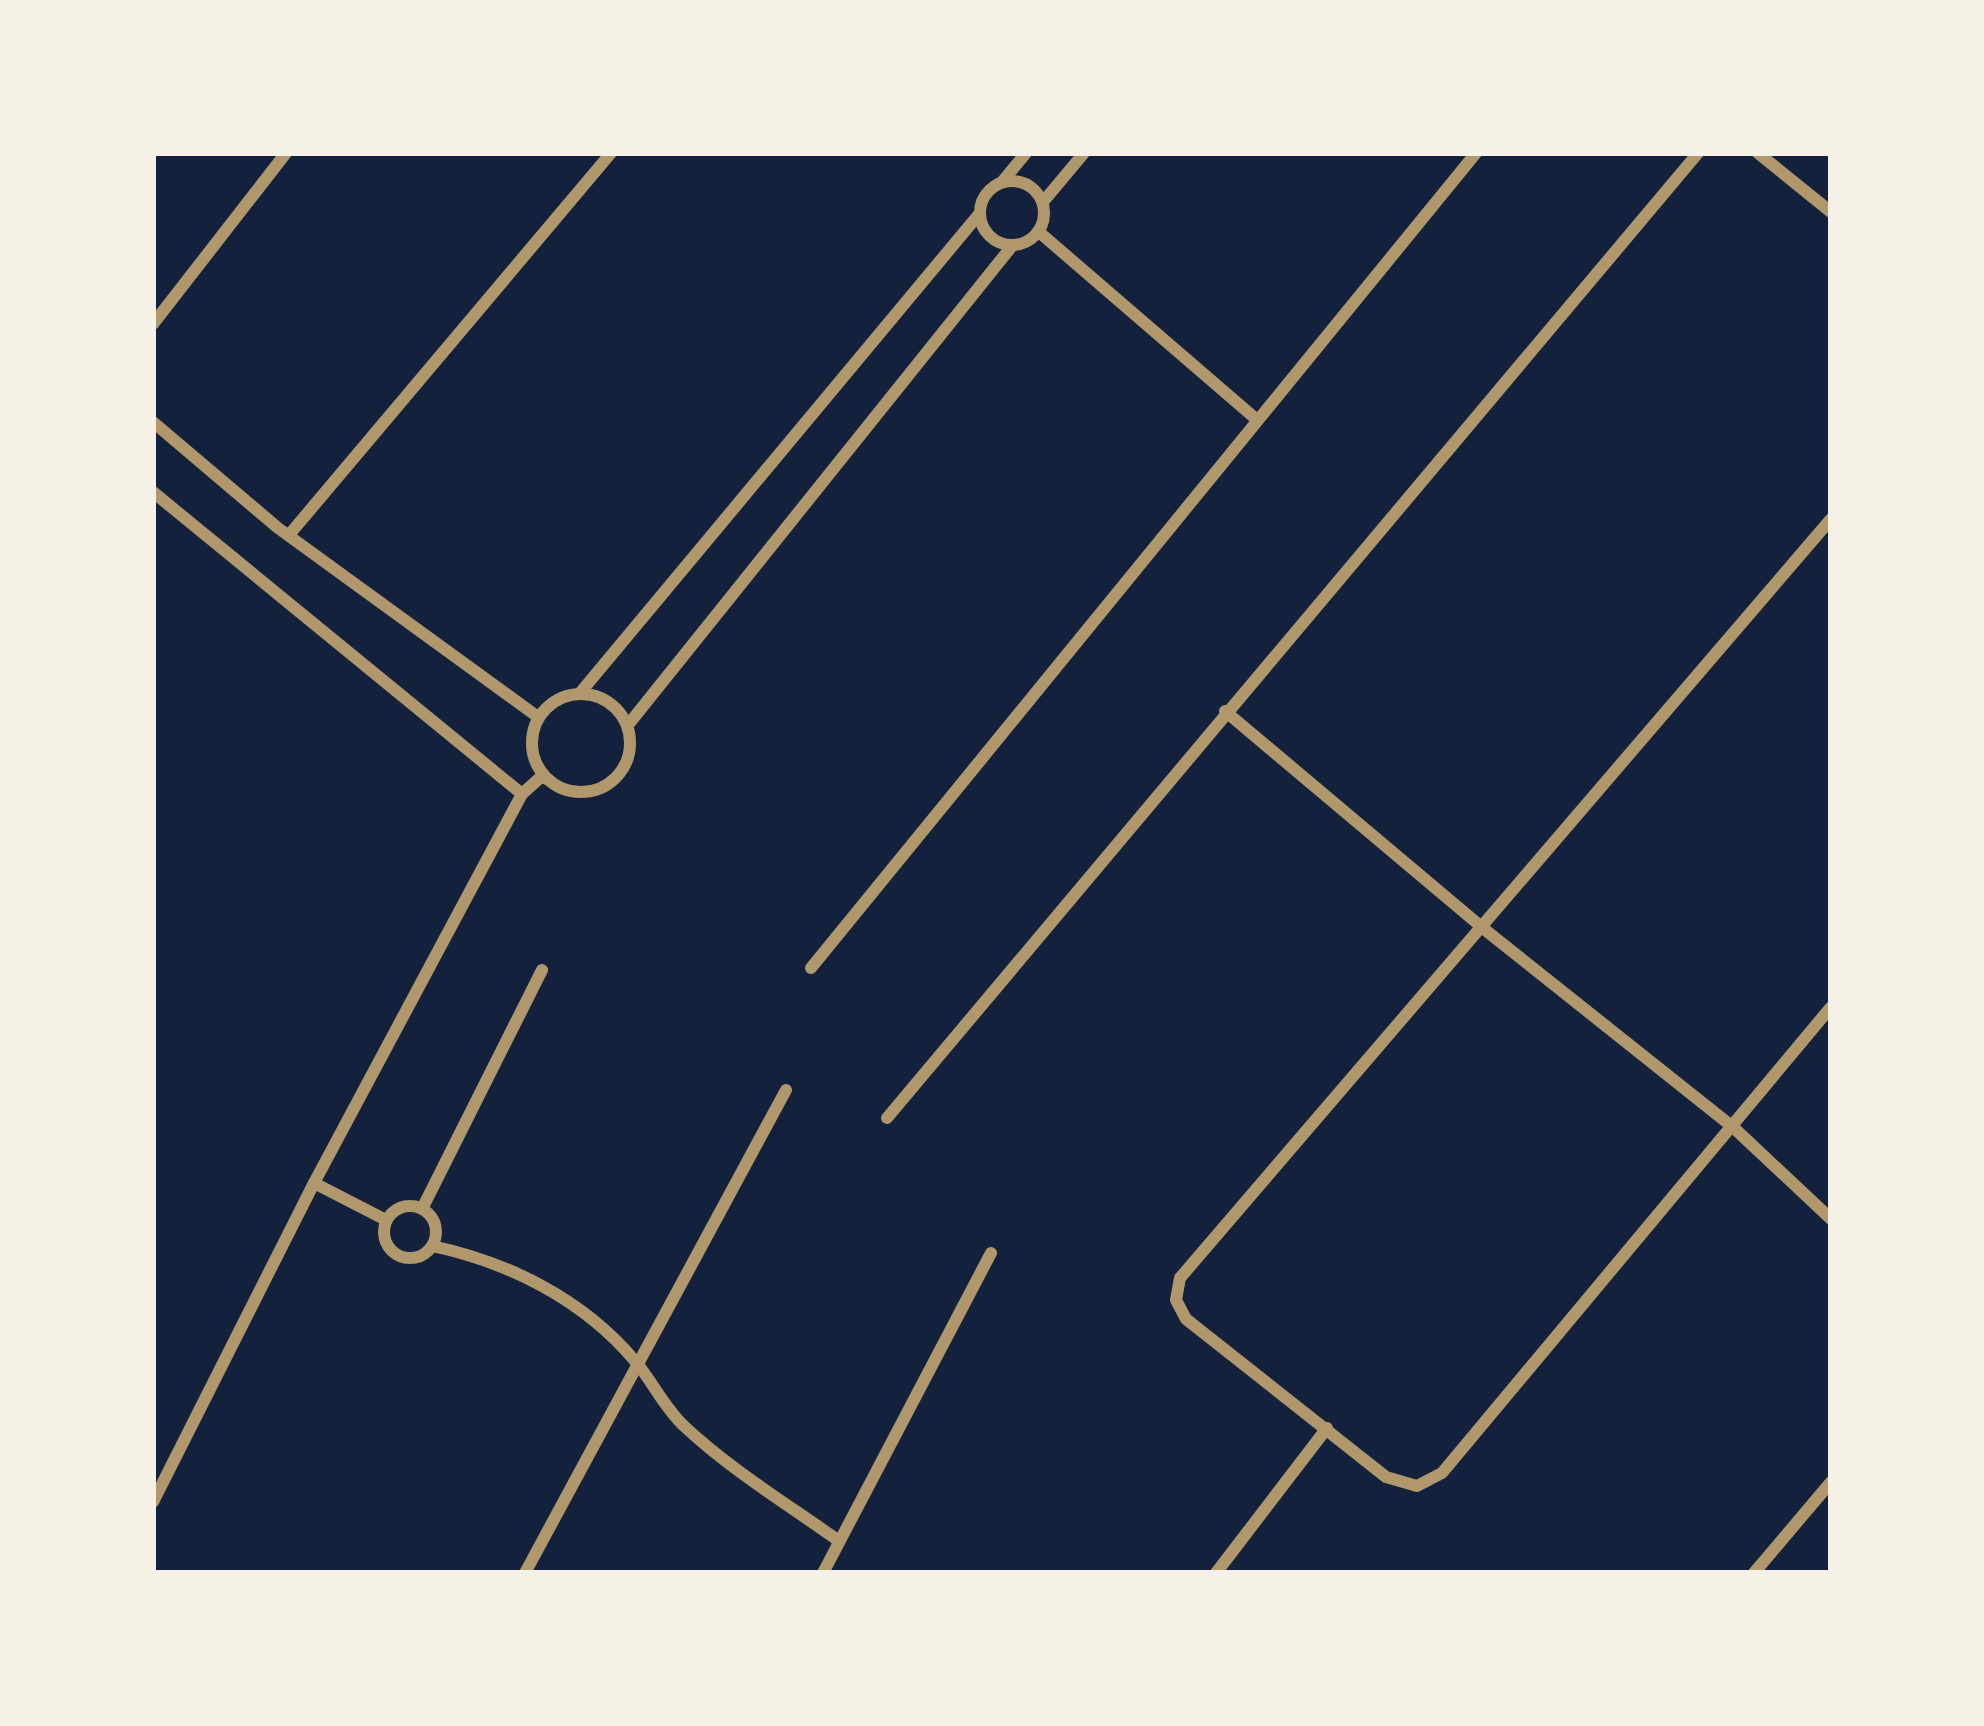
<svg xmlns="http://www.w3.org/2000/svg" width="1984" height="1726" viewBox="0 0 1984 1726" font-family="'Roboto Condensed',sans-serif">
  <rect width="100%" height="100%" fill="#14213d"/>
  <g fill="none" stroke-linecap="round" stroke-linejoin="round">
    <g stroke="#b1986c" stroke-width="12">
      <path d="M1758,153L1831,212"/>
      <circle cx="1012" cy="213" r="32"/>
      <path d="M1002,182L1026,153"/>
      <path d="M1043,202L1084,153"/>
      <path d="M1039,232L1256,419"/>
      <path d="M153,324L286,153"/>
      <path d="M153,422L278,528L538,717"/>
      <path d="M153,492L522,794"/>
      <path d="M1831,519L1180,1278L1176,1300L1186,1319L1386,1477L1417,1486L1442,1473L1831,1007"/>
      <path d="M289,535L611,153"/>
      <path d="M580,693L980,213"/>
      <circle cx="581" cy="743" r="49"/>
      <path d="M1225,711L1484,929L1734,1128L1831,1219"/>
      <path d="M628,725L1012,246"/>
      <path d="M811,968L1476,153"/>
      <path d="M887,1118L1698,153"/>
      <path d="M314,1183L386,1220"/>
      <circle cx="410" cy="1232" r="26"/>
      <path d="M422,1209L542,970"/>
      <path d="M432,1246C508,1262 583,1299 635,1361C653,1382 663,1406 684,1426C731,1470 787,1504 839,1541"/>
      <path d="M153,1502L314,1183L522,794L542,776L547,779"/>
      <path d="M525,1573L786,1090"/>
      <path d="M823,1573L991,1253"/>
      <path d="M1216,1573L1327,1428"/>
      <path d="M1754,1573L1831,1482"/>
    </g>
  </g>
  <rect width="1984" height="1726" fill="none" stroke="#f6f1e7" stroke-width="312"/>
</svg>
